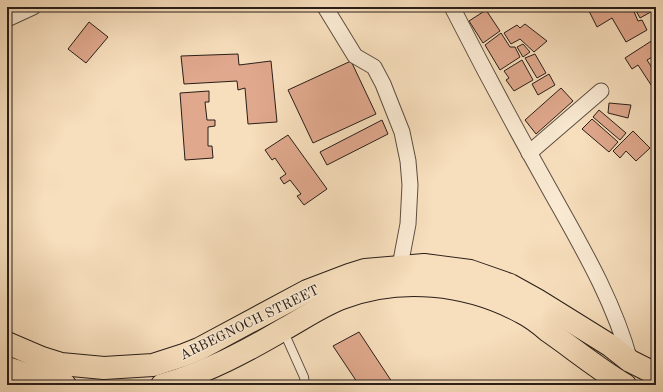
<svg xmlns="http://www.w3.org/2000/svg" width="663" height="392" viewBox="0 0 663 392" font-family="'Old Standard TT',serif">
  <rect width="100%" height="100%" fill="#f7debc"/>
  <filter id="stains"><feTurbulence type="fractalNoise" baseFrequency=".005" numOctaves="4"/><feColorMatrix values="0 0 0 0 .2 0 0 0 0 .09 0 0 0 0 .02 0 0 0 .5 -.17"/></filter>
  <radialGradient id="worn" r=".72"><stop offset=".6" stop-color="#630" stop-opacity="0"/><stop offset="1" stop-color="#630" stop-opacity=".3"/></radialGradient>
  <g fill="#e0a88d" stroke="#291e18">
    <path d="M587,7H632L638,21L642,20L647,30L626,42L612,18L597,27Z"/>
    <path d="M634,7H656V9L640,18Z"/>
    <path d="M486,10L500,31L483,43L469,21Z"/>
    <path d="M89,22L108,37L86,63L68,49Z"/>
    <path d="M525,24L547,41L534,52L520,39L511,44L504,33L517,25L520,28Z"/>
    <path d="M501,33L510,47H515L520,57L500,70L485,45Z"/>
    <path d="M656,38V55L647,60L656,74V90L655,91L638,65L632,69L625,58Z"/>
    <path d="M523,44L530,52L523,57L517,47Z"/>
    <path d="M238,54L239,65L271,61L277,122L248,124L245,88L238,90L237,81L184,84L181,56Z"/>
    <path d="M535,54L546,73L537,78L525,58Z"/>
    <path d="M522,60L533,80L514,91L506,80L509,78L504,71Z"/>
    <path d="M351,61L376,114L313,143L288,90Z"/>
    <path d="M549,74L555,85L538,95L532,84Z"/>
    <path d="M561,88L573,101L536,134L525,120Z"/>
    <path d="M209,91V102H205L207,120H215V126L208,127V146H212L213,158L185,160L180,93Z"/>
    <path d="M609,103L631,105L628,118L608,113Z"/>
    <path d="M599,110L626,133L620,140L593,117Z"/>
    <path d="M592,119L618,142L609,152L582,129Z"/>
    <path d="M382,120L388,134L327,165L320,152Z"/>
    <path d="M633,131L650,148L636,161L626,151L620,158L613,151Z"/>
    <path d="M288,135L327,189L304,205L297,196L301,194L290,180L284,184L280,178L286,174L275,158L272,160L265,150Z"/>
    <path d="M359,332L394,385H359L333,346Z"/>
  </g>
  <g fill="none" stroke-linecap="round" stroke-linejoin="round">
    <g stroke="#5c4e41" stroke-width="10">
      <path id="lane" d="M283,330L304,377L305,385"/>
    </g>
    <g stroke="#5c4e41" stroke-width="17">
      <g id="street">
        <path d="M325,7L355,56L374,67L383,84L402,132L408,161L410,185L408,224L400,266"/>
        <path d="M452,7C482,66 513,124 545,181C577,239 613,297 630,361"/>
        <path d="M7,19L33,7"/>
        <path d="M529,153L601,91"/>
        <path d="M7,385L9,369"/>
      </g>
    </g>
    <g stroke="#291e18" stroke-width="24">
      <g id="primary">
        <path d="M7,343L42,358L61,364L104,368L153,365L184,355L199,349L307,291L349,275L365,270L424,265L470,271L510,285L537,300L611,346L630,361L656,374"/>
        <path d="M7,368L44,380L65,385"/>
        <path d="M162,385C206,373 247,351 286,328C304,318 323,305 342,298C400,276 467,283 521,312C531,317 540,324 548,331C574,349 598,369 625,385"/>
      </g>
    </g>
    <use href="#lane" stroke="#faead3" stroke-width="8"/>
    <use href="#street" stroke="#faead3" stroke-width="15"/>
    <use href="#primary" stroke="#f7debc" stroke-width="22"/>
  </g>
  <g text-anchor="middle" stroke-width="3" stroke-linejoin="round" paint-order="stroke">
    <g font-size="14" fill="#291e18" stroke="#faead3">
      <text transform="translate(249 322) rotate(-26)" y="5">ARBEGNOCH STREET</text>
    </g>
  </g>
  <rect width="663" height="392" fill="none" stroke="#f7debc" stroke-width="24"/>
  <rect x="8" y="8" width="647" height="376" fill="none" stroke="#291e18" stroke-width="2"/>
  <rect x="12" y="12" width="639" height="368" fill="none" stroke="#291e18"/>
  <rect width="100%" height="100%" filter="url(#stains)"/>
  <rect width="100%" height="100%" fill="url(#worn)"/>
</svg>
